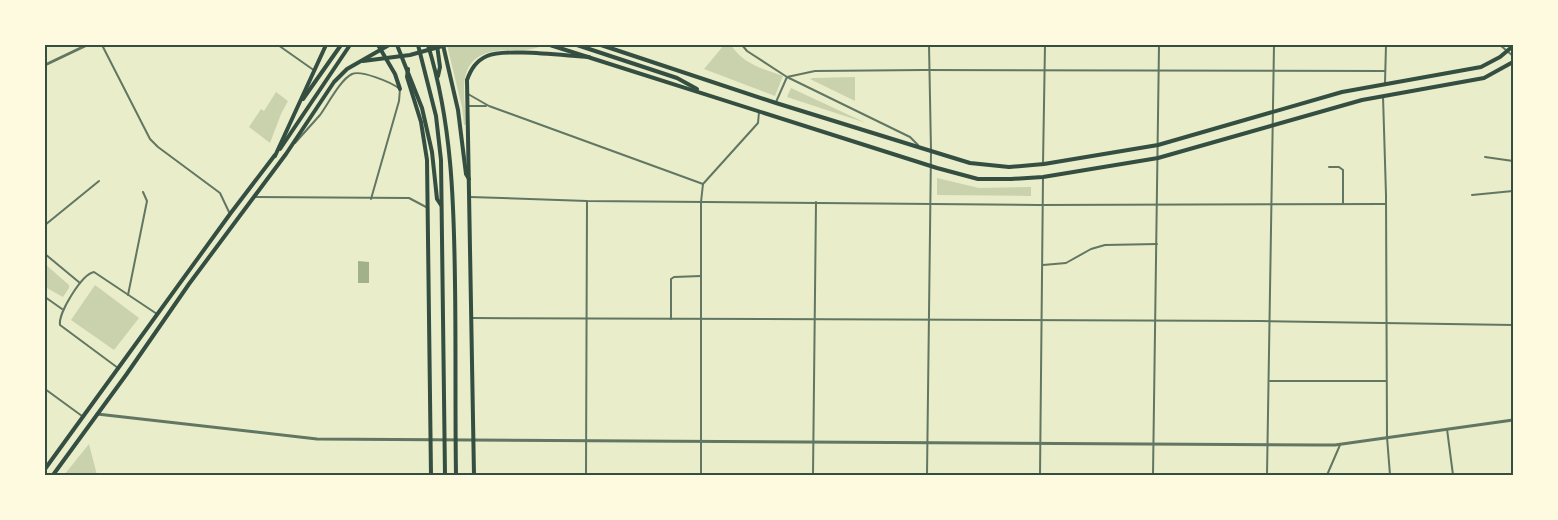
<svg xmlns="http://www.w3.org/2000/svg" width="1558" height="520" viewBox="0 0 1558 520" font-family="'PT Sans Narrow',sans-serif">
  <rect width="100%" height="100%" fill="#e9edc9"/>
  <g fill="#cad2ad">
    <path d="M447,45H543C533,51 518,50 506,50C455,52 463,88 467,125H464L462,107Z"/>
    <path d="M724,45H731C743,64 763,69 783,76L775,96L704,69Z"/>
    <path d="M855,77V101L810,79L813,78Z"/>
    <path d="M791,88L866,123L787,97Z"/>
    <path d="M276,92L288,101L281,114L270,143L249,127L261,109L264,111Z"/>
    <path d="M937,178L979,188L1031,187V196L937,195Z"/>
    <path d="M45,264L69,285V288L63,297L45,287Z"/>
    <path d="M95,285L139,318L114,350L71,320Z"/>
    <path d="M89,444L97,475H64Z"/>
  </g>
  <path fill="#a3b18a" d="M358,261L369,262V283H358Z"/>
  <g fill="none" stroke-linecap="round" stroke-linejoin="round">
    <g stroke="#617663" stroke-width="2">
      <path d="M102,45L150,139L158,147L220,193L229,212"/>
      <path d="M278,45L315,71"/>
      <path d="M742,45L747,51L787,77L910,137L918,145"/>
      <path d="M1500,45L1513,56"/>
      <path d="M787,77L815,71L923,70L1385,71"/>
      <path d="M1385,83L1386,45"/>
      <path d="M468,94L489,106L703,184"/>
      <path d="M1383,96L1386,195L1387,437L1390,475"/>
      <path d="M776,102L787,77"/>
      <path d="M468,106H486"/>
      <path d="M295,143C303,134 312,124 320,115C328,104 340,80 352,74C361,70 391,82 400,89L399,101L371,199"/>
      <path d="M1485,157L1513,161"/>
      <path d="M1043,164L1045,45"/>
      <path d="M1329,167H1339L1343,170V203"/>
      <path d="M703,184L758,123L759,112"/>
      <path d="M1472,195L1513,191"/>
      <path d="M254,197L409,198L426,207"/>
      <path d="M470,197L587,201L1039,205L1386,204"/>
      <path d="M45,225L99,181"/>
      <path d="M45,254L80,283"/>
      <path d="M1043,265L1066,263L1091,249L1105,245L1157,244"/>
      <path d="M128,295L147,201L143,192"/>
      <path d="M45,297L62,309"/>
      <path d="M472,318L1261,321L1513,325"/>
      <path d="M671,319V279L674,277L701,276"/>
      <path d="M118,368L60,325C58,313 82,274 94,272L157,314"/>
      <path d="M1270,381H1386"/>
      <path d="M45,389L82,416"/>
      <path d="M1447,429L1453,475"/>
      <path d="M586,475L587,201"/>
      <path d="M701,475V202L703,184"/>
      <path d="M813,475L816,202"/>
      <path d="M927,475L931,151L929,45"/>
      <path d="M1040,475L1043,177"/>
      <path d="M1153,475L1159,45"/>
      <path d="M1267,475L1274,45"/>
      <path d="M1327,475L1340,445"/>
    </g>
    <g stroke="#617663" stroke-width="3">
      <path d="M45,65L87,45"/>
      <path d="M97,414L317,439L1318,445H1335L1513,420"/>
    </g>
    <g stroke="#344e41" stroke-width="4">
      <path d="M550,45L937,168L978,179H1011L1043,177L1158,158L1362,100L1484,78L1513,62"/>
      <path d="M577,45L677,78L697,89"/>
      <path d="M601,45L776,103L931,151L970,163L1009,167L1044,164L1158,145L1342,92L1481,67L1500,57L1513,46"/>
      <path d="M363,61L410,55L446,45"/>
      <path d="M280,149L350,45"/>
      <path d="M45,469L230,214L275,155"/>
      <path d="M53,475L126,375L189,284L286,154L334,82L347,69L389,45"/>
    </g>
    <g stroke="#344e41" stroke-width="4">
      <path d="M378,45L395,74L400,89"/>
      <path d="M397,45L422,108L432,152L437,199L441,205"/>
      <path d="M418,45L436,116L441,160L445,475"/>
      <path d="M428,45C452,123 454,203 455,284C456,347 455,411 456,475"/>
      <path d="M437,45L440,67L438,76"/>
      <path d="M443,45L458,110L466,174L469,179"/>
      <path d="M408,69L407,77L421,122L427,160L431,475"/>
      <path d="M303,99L341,45"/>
      <path d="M275,156L326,45"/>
      <path d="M474,475L467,80C471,69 476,61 487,56C505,48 567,56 589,57"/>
    </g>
  </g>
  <rect width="1558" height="520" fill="none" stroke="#fefae0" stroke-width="93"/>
  <rect x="46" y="46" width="1466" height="428" fill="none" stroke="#344e41" stroke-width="2"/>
</svg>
